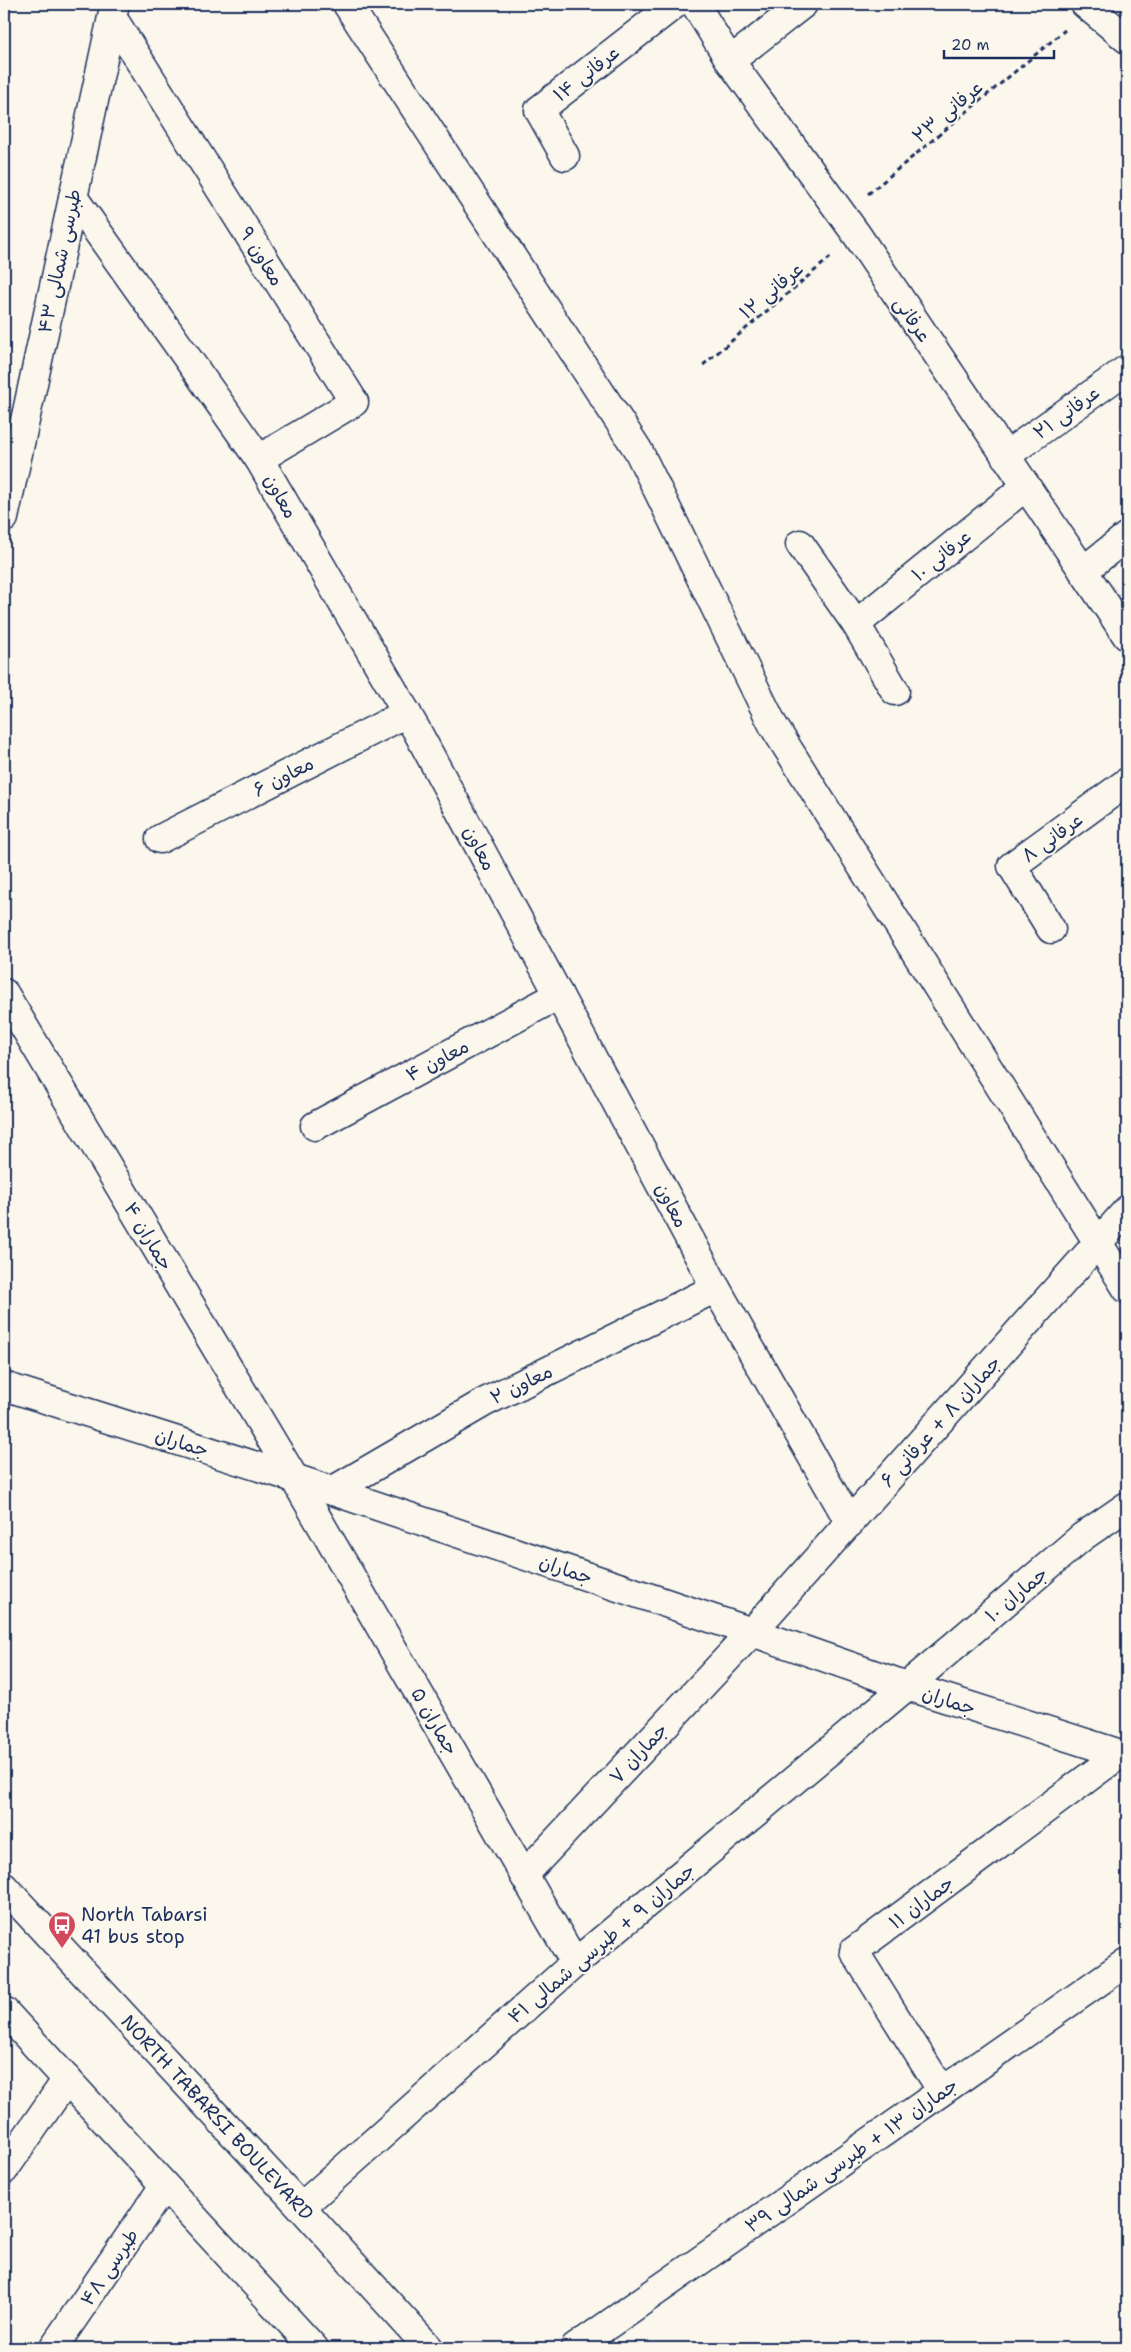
<svg xmlns="http://www.w3.org/2000/svg" width="1131" height="2352" viewBox="0 0 1131 2352" font-family="'Shantell Sans','Playpen Sans Arabic',sans-serif">
  <rect width="100%" height="100%" fill="#fbf7ec"/>
  <filter id="ink" filterUnits="userSpaceOnUse"><feTurbulence type="fractalNoise" baseFrequency=".02" numOctaves="2"/><feDisplacementMap in="SourceGraphic" scale="10" xChannelSelector="R" yChannelSelector="G"/><feConvolveMatrix kernelMatrix="1 2 1 2 8 2 1 2 1" color-interpolation-filters="sRGB"/></filter>
  <g filter="url(#ink)">
    <g fill="none" stroke-linecap="round" stroke-linejoin="round">
      <g stroke="#1b2f5e" stroke-width="31">
        <g id="minor">
          <path d="M347,4L638,450L773,725L1127,1289"/>
          <path d="M695,4L730,61L857,235L1127,636"/>
          <path d="M1085,4L1127,39"/>
          <path d="M112,17L354,402L259,459"/>
          <path d="M730,61L803,4"/>
          <path d="M565,156L539,110L675,4"/>
          <path d="M73,197L259,459L417,731L716,1288L850,1523"/>
          <path d="M1005,456L1127,369"/>
          <path d="M4,518L114,8"/>
          <path d="M800,544L856,624L895,691"/>
          <path d="M1083,571L1127,536"/>
          <path d="M856,624L1026,486"/>
          <path d="M160,839L407,713"/>
          <path d="M1051,929L1012,866L1127,782"/>
          <path d="M4,993L294,1478L575,1963"/>
          <path d="M315,1126L559,995"/>
          <path d="M332,1491L485,1402L716,1288"/>
          <path d="M524,1875L752,1632L1127,1210"/>
          <path d="M942,2091L854,1951L1120,1754"/>
          <path d="M4,2170L67,2079"/>
          <path d="M301,2207L575,1963L907,1686L1082,1537L1127,1506"/>
          <path d="M53,2348L164,2186"/>
          <path d="M575,2348L1127,1962"/>
        </g>
      </g>
      <g stroke="#1b2f5e" stroke-width="31">
        <path id="tertiary" d="M4,1386L294,1478L752,1632L907,1686L1127,1756"/>
      </g>
      <g stroke="#1b2f5e" stroke-width="31">
        <g id="secondary">
          <path id="s1" d="M4,1887L301,2207L429,2348"/>
          <path d="M4,2011L314,2348"/>
        </g>
      </g>
      <g stroke="#1b2f5e" stroke-width="3" stroke-dasharray="5 4" stroke-linecap="butt">
        <path d="M868,194L1065,30"/>
        <path d="M703,365L832,256"/>
      </g>
      <use href="#minor" stroke="#fbf7ec" stroke-width="28"/>
      <use href="#tertiary" stroke="#fbf7ec" stroke-width="28"/>
      <use href="#secondary" stroke="#fbf7ec" stroke-width="28"/>
    </g>
  </g>
  <defs>
    <g id="bus-pin" transform="scale(1.4375)"><path d="M0 17L-7.5 6A9.5 9.5 0 1 1 7.5 6Z" fill="#d1495b" stroke="#fbf7ec"/><path d="M-5-6H5V4H4V6H2V4H-2V6H-4V4H-5ZM-3.5-4V0h7V-4ZM-3.5 1.2v1.5H-2V1.2ZM2 1.2v1.5H3.5V1.2Z" fill="#fff"/></g>
  </defs>
  <g fill-rule="evenodd">
    <use href="#bus-pin" x="62" y="1925"/>
  </g>
  <g text-anchor="middle" stroke-width="4" stroke-linejoin="round" paint-order="stroke">
    <g font-size="19" fill="#1b2f5e" stroke="#fbf7ec">
      <text transform="translate(586 73) rotate(-38)" y="7">عرفانی ۱۴</text>
      <text transform="translate(947 111) rotate(-40)" y="7">عرفانی ۲۳</text>
      <text transform="translate(262 256) rotate(58)" y="7">معاون ۹</text>
      <text transform="translate(59 261) rotate(-78)" y="7">طبرسی شمالی ۴۳</text>
      <text transform="translate(771 290) rotate(-40)" y="7">عرفانی ۱۲</text>
      <text transform="translate(913 319) rotate(56)" y="7">عرفانی</text>
      <text transform="translate(1066 412) rotate(-36)" y="7">عرفانی ۲۱</text>
      <text transform="translate(281 496) rotate(60)" y="7">معاون</text>
      <text transform="translate(941 555) rotate(-39)" y="7">عرفانی ۱۰</text>
      <text transform="translate(283 776) rotate(-27)" y="7">معاون ۶</text>
      <text transform="translate(1052 837) rotate(-36)" y="7">عرفانی ۸</text>
      <text transform="translate(480 848) rotate(62)" y="7">معاون</text>
      <text transform="translate(437 1060) rotate(-28)" y="7">معاون ۴</text>
      <text transform="translate(672 1205) rotate(62)" y="7">معاون</text>
      <text transform="translate(149 1236) rotate(59)" y="7">جماران ۴</text>
      <text transform="translate(521 1384) rotate(-26)" y="7">معاون ۲</text>
      <text transform="translate(940 1421) rotate(-48)" y="7">جماران ۸ + عرفانی ۶</text>
      <text transform="translate(182 1442) rotate(18)" y="7">جماران</text>
      <text transform="translate(566 1569) rotate(19)" y="7">جماران</text>
      <text transform="translate(1016 1594) rotate(-40)" y="7">جماران ۱۰</text>
      <text transform="translate(949 1700) rotate(18)" y="7">جماران</text>
      <text transform="translate(435 1721) rotate(60)" y="7">جماران ۵</text>
      <text transform="translate(638 1753) rotate(-47)" y="7">جماران ۷</text>
      <text transform="translate(921 1902) rotate(-37)" y="7">جماران ۱۱</text>
      <text transform="translate(601 1943) rotate(-40)" y="7">جماران ۹ + طبرسی شمالی ۴۱</text>
      <text dy="7" stroke="none"><textPath href="#s1" startOffset="314">NORTH TABARSI BOULEVARD</textPath></text>
      <text transform="translate(851 2155) rotate(-35)" y="7">جماران ۱۳ + طبرسی شمالی ۳۹</text>
      <text transform="translate(109 2267) rotate(-56)" y="7">طبرسی ۴۸</text>
    </g>
    <g font-size="19" fill="#1b2f5e" stroke="#fbf7ec" text-anchor="start">
      <text x="81" y="1921">North Tabarsi<tspan x="81" dy="22">41 bus stop</tspan></text>
    </g>
  </g>
  <rect width="1131" height="2352" fill="none" stroke="#fbf7ec" stroke-width="20"/>
  <rect x="10" y="10" width="1111" height="2332" fill="none" stroke="#1b2f5e" stroke-width="2" filter="url(#ink)"/>
  <path d="M944 50v8h110v-8" fill="none" stroke="#1b2f5e" stroke-width="2.5"/>
  <text x="951" y="50" font-size="15" fill="#1b2f5e" stroke="#fbf7ec" stroke-width="4" paint-order="stroke">20 m</text>
</svg>
